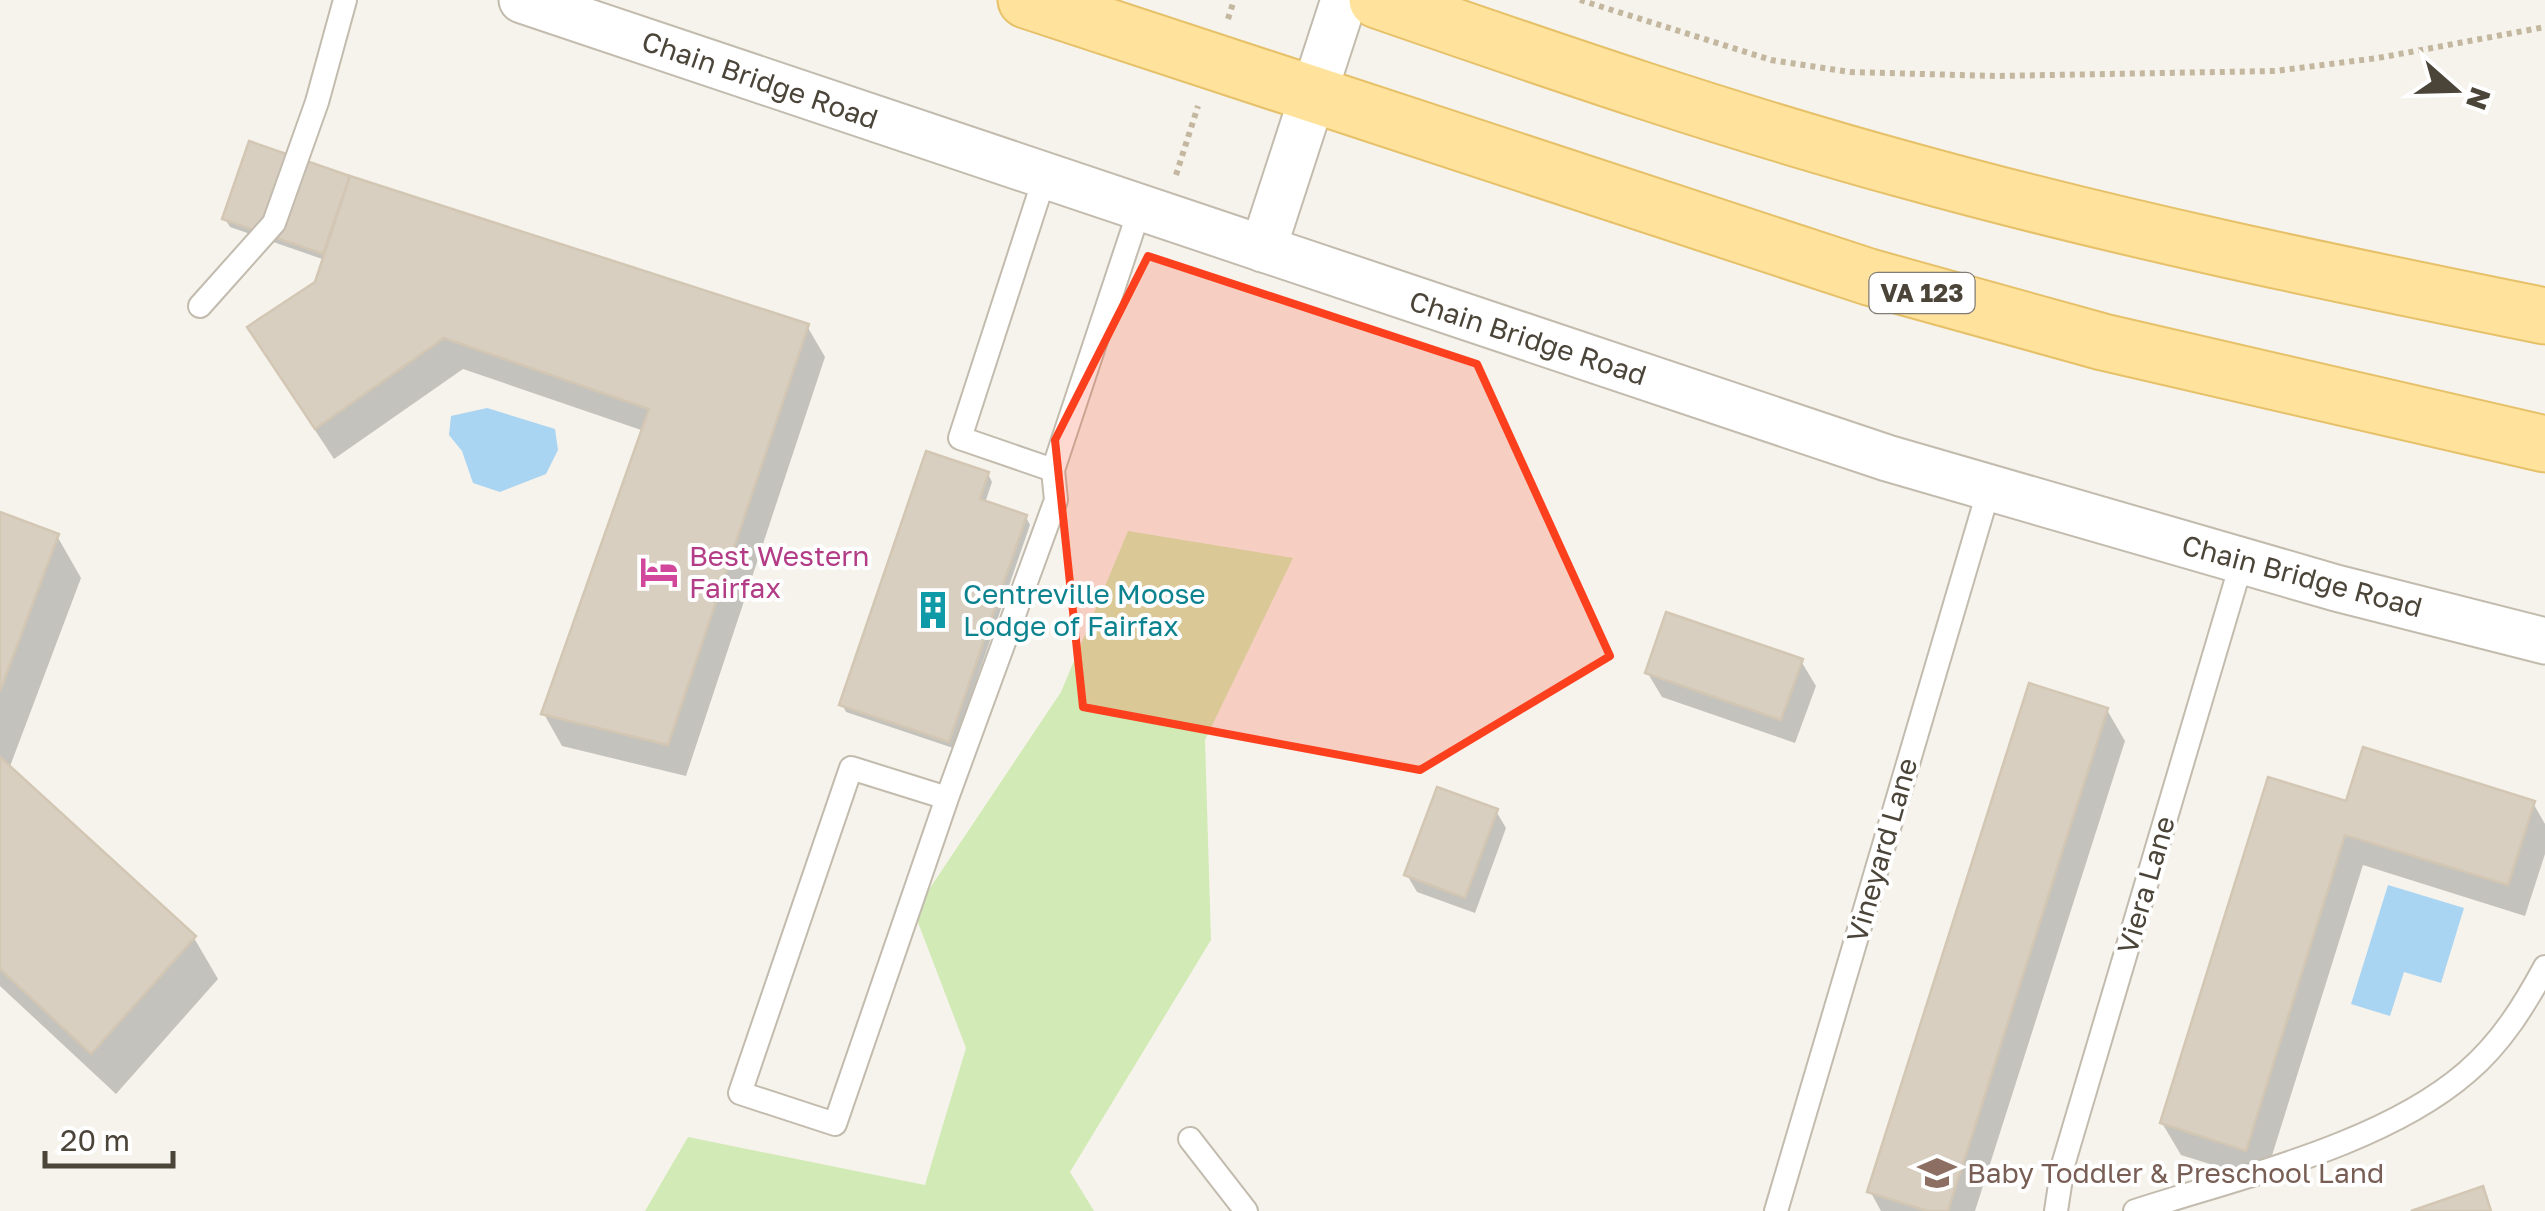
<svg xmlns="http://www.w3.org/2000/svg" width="2545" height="1211" viewBox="0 0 2545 1211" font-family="'Golos Text',sans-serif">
  <rect width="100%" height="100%" fill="#f6f3ec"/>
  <path fill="#d2eab5" d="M1128,531L1293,558L1205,740L1211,940L1070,1172L1094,1211H645L688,1137L925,1185L966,1048L914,912L1061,692Z"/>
  <g fill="#a9d4f2">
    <path d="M487,408L555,429L558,450L546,474L500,492L473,483L462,451L449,435L451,416Z"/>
    <path d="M2388,885L2464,908L2441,983L2404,972L2390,1016L2351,1004Z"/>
  </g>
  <g fill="#0003">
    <path d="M251,144L807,326L825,357L686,776L562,746L544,714L644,431L463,369L334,459L268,359L317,283L325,260L230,227L225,219Z"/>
    <path d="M988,474L992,482L985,503L1026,517L1030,525L953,748L846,712L842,704Z"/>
    <path d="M0,515L57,536L81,578L9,769L194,938L218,979L116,1094L0,986Z"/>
    <path d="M1801,661L1816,686L1795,743L1662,697L1647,672Z"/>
    <path d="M2107,710L2125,741L1975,1211H1881L1870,1191Z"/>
    <path d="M2533,803L2545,824V854L2525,916L2363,865L2264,1181L2181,1155L2162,1123L2348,805Z"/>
    <path d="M1496,811L1506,828L1475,913L1417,892L1407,875Z"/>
  </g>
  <g fill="#d8cfc1" stroke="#d3c7b4" stroke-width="2.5">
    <path d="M249,141L350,176L323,254L222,219Z"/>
    <path d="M350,176L809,324L668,745L541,714L649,409L444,338L315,429L247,327L315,282Z"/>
    <path d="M926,451L989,472L980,499L1027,515L949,742L839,705Z"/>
    <path d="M0,512L59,534L0,691Z"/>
    <path d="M1666,612L1803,659L1781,720L1645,673Z"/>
    <path d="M2029,683L2108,708L1948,1211H1928L1867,1192Z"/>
    <path d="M2363,747L2535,801L2508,885L2345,835L2246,1151L2160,1123L2268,777L2346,801Z"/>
    <path d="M0,757L196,936L91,1054L0,969Z"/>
    <path d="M1437,787L1498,809L1465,898L1404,875Z"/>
    <path d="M2483,1186L2491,1211H2411Z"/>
  </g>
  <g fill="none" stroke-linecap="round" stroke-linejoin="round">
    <g stroke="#c2bbae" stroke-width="26">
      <g id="service">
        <path d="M1045,176L960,438L1053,470L1140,208"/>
        <path d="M200,306L274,223L317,102L345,0"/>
        <path d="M947,798L851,768L740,1093L835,1124L947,798L1056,500L1053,470"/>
        <path d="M1190,1139L1246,1211"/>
        <path d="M1776,1211L1989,489"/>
        <path d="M2056,1211L2063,1165L2242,561"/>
        <path d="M2135,1211C2239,1177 2383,1145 2467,1072C2501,1043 2524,1006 2545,967"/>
      </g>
    </g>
    <g stroke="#c2bbae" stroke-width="49">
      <g id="minor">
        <path d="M522,0L1887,458L2336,588L2545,641"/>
        <path d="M1263,249L1344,0"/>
      </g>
    </g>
    <g stroke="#e6c16a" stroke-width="59">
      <g id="primary">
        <path d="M1026,0L1869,277L2103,342L2545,444"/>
        <path d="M1377,0C1553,61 1730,122 1910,171C2119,229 2332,273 2545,316"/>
      </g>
    </g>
    <g stroke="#c4b79f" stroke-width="6" stroke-dasharray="5 5" stroke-linecap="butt">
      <path d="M1580,0L1771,60L1850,72L1995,76L2275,71L2378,58L2545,27"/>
      <path d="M1228,19L1234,0"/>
      <path d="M1176,175L1198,106"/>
    </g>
    <use href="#service" stroke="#fff" stroke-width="22"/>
    <use href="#minor" stroke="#fff" stroke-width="45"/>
    <use href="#primary" stroke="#ffe39c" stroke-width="55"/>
  </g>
  <path fill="#fc3f1d" fill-opacity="0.2" stroke="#fc3f1d" stroke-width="8" stroke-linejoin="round" d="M1148,256L1477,364L1610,656L1420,770L1083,707L1055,440Z"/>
  <defs>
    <g id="hotel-bare" transform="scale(3)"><path d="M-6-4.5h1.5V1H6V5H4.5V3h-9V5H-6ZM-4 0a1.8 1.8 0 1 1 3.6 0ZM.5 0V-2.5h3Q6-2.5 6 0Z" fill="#d1479c" stroke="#fff" stroke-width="2.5" paint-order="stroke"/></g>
    <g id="building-bare" transform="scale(3)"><path d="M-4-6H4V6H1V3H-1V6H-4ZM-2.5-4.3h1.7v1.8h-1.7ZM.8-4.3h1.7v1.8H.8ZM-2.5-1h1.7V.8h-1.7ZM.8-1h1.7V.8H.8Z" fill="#0f9aa8" stroke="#fff" stroke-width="2.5" paint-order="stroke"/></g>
    <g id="school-bare" transform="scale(3)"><path d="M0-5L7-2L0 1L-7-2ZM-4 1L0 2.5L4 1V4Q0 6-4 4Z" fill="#8d6e63" stroke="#fff" stroke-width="2.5" paint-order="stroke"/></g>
  </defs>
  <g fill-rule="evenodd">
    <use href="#hotel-bare" x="659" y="572"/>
    <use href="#building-bare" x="933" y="610"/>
    <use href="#school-bare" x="1937" y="1173"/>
  </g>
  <g text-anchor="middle" stroke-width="8" stroke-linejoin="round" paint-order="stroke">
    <rect fill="#fff" stroke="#817c74" stroke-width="2.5" x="1869.5" y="273" width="105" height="40" rx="8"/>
    <g font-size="25" font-weight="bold" fill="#4b4439">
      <text x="1922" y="302">VA 123</text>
    </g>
    <g font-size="28" fill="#4b4439" stroke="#fff">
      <text transform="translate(760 80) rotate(19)" y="10">Chain Bridge Road</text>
      <text transform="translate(1528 338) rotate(18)" y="10">Chain Bridge Road</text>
      <text transform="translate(2302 576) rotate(15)" y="10">Chain Bridge Road</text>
      <text transform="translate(1882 850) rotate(-74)" y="10">Vineyard Lane</text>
      <text transform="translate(2146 885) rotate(-74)" y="10">Viera Lane</text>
    </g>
    <g font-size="28" fill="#b23c85" stroke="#fff" text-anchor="start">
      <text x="689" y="566">Best Western<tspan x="689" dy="32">Fairfax</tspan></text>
    </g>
    <g font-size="28" fill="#0d838f" stroke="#fff" text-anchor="start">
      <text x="963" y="604">Centreville Moose<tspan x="963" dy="32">Lodge of Fairfax</tspan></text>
    </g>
    <g font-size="28" fill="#785e54" stroke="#fff" text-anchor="start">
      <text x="1967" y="1183">Baby Toddler &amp; Preschool Land</text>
    </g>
  </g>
  <g transform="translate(2455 90) rotate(110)" stroke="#ffffff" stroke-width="8" paint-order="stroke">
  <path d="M0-8L18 38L0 25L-18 38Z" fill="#4b4439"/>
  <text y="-15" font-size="28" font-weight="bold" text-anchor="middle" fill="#4b4439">N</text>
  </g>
  <path d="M45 1151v15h128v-15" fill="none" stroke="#4b4439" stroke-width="5"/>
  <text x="60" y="1151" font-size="30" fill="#4b4439" stroke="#ffffff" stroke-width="8" paint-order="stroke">20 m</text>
</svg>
